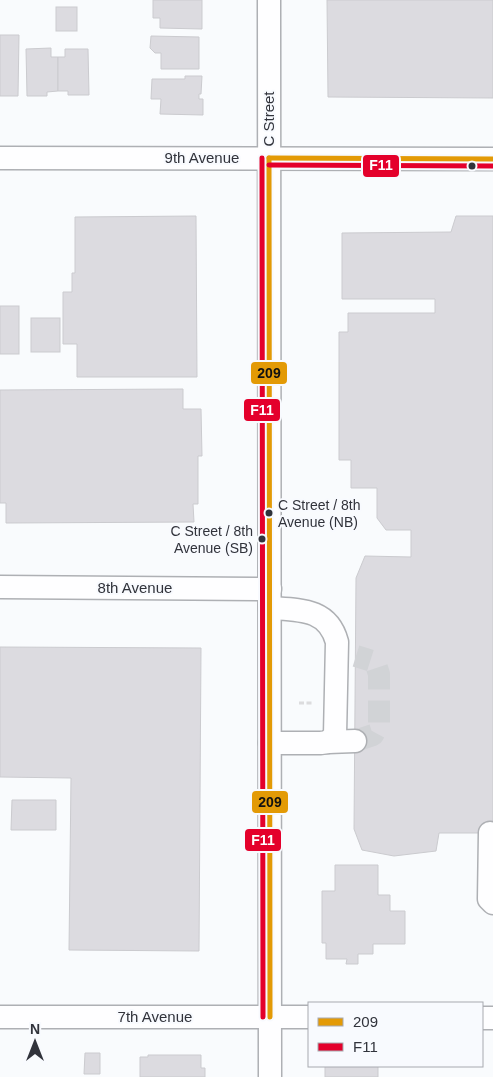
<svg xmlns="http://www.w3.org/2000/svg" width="493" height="1077" viewBox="0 0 493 1077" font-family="Helvetica,sans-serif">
  <rect width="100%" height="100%" fill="#f9fbfd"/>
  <g fill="#dcdbe0" stroke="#cbcbcf">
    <path d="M153,0H202V29L160,28V18H153Z"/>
    <path d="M327,0H493V98L328,97Z"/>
    <rect x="56" y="7" width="21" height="24"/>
    <path d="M0,35H19L18,96H0Z"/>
    <path d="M151,36L199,37V69H161V53H155L150,48Z"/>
    <path d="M51,48V57H58V91L47,92V96H27L26,49Z"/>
    <path d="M65,49H88L89,95H68V91H58V57H65Z"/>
    <path d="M185,76H202L201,94H199V99H203V115L160,114L161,99H151L152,79H185Z"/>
    <path d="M196,216L197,377H77V344H63V292H72V273H75V217Z"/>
    <path d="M456,216H493V833H439L436,851L394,856L362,850L354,829L356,578L365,556L411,557V530H386L377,518V488H351V460H339V332H348V313H435V299H342V233L451,232Z"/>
    <rect x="0" y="306" width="19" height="48"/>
    <rect x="31" y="318" width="29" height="34"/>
    <path d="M183,389V409H201L202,456H198V504H193L194,522L6,523V503H0V390Z"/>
    <path d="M0,647L201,648L199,951L69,950L71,778L0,777Z"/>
    <path d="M12,800H56V830H11Z"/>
    <path d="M335,865H378V895H390V911H405V944H373V954H358V964H346L347,959H326V943H322V891H335Z"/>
    <path d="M85,1053H100V1074H84Z"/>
    <path d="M148,1055H201V1068H205V1077H140V1057H148Z"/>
    <rect x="325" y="1066" width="53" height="11"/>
  </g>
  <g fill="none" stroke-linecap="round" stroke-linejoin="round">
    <path stroke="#d1d3d6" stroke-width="22" stroke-dasharray="22 11" stroke-linecap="butt" d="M355,741L373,735L379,724V674L375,662L356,656"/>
    <g stroke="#aeb0b4" stroke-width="25">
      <g id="minor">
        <path d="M269,0L270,1077"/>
        <path d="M0,158L493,159"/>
        <path d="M0,587L270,589"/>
        <path d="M270,608C299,610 328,608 337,642L335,735L328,742L321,743H270"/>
        <path d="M328,742L355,741"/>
        <path d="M490,833L489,899L493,903"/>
        <path d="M0,1017H309"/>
        <path d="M482,1018H493"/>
      </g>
    </g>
    <path stroke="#dcdcde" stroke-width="3" stroke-dasharray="5 2.5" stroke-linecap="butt" d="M299,703H313"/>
    <use href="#minor" stroke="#fefeff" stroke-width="22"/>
    <g stroke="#f8fafe" stroke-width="9">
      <g id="bus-1">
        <path d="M269,158L270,1017"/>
        <path d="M269,158L493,159"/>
      </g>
    </g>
    <g stroke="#f8fafe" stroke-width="9">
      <g id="bus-2">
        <path d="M262,158L263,1017"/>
        <path d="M269,165L493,166"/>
      </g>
    </g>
    <use href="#bus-1" stroke="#e39a06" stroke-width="5"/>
    <use href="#bus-2" stroke="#e4002b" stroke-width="5"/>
  </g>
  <g fill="#31333b" stroke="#f8fafe" stroke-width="2">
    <circle cx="472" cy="166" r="4.5"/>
    <circle cx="269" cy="513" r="4.5"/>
    <circle cx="262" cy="539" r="4.5"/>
  </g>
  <g text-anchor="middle" stroke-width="4" stroke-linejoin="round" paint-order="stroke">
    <g font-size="14" fill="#31333b" stroke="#f8fafe" text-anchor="start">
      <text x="278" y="510">C Street / 8th<tspan x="278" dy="17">Avenue (NB)</tspan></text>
      <text x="253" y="536" text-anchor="end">C Street / 8th<tspan x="253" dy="17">Avenue (SB)</tspan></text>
    </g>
    <g font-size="15" fill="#31333b" stroke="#f8fafe">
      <text transform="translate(269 119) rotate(-90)" y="5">C Street</text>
      <text x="202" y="163">9th Avenue</text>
      <text x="135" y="593">8th Avenue</text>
      <text x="155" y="1022">7th Avenue</text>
    </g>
  </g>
  <g stroke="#f8fafe" stroke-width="2">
    <rect x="362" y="154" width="38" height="24" rx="5" fill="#e4002b"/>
    <rect x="250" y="361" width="38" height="24" rx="5" fill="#e39a06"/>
    <rect x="243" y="398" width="38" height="24" rx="5" fill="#e4002b"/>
    <rect x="251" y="790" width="38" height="24" rx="5" fill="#e39a06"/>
    <rect x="244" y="828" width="38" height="24" rx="5" fill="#e4002b"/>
  </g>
  <g font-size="14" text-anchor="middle" font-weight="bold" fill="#fff">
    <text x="381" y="170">F11</text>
    <text x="262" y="415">F11</text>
    <text x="263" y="845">F11</text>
  </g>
  <g font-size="14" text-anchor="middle" font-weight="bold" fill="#111">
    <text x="269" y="378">209</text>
    <text x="270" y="807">209</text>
  </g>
  <rect x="308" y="1002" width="175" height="65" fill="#f8fafe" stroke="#a8aab0"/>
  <rect x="318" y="1018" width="25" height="8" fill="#e39a06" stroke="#a8aab0"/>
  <text x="353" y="1027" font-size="15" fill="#31333b">209</text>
  <rect x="318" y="1043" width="25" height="8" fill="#e4002b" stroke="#a8aab0"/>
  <text x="353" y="1052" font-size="15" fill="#31333b">F11</text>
  <g transform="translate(35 1042)" stroke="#f8fafe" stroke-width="4" paint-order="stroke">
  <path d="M0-4L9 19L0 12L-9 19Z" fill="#31333b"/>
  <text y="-8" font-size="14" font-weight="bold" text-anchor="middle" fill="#31333b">N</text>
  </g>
</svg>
